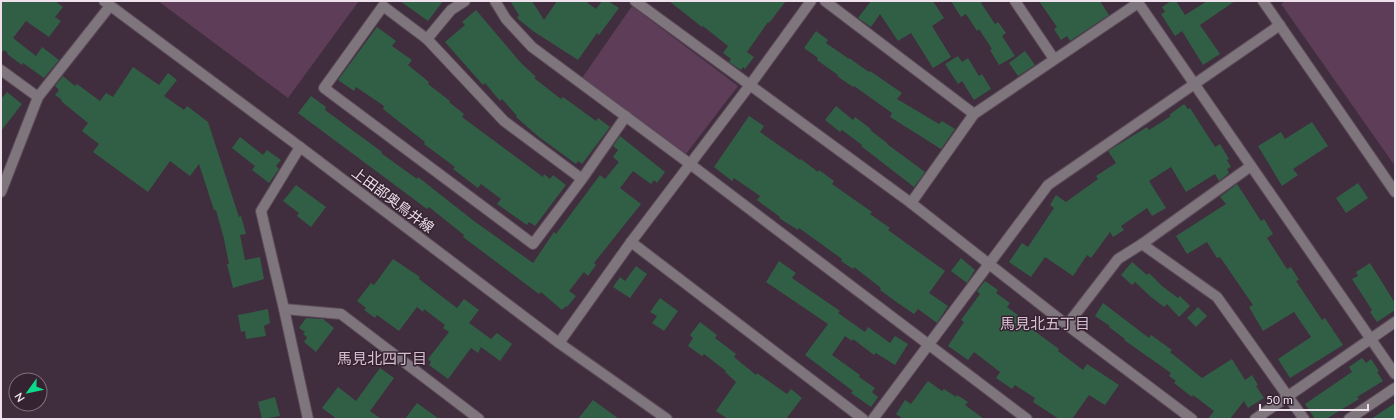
<svg xmlns="http://www.w3.org/2000/svg" width="1396" height="420" viewBox="0 0 1396 420" font-family="Lato,'Noto Sans JP',sans-serif">
  <rect width="100%" height="100%" fill="#402d3d"/>
  <g fill="#5d3d58">
    <path d="M158,1H359L288,98Z"/>
    <path d="M1285,1H1395V166L1281,4Z"/>
    <path d="M632,6L738,86L686,154L582,78Z"/>
  </g>
  <g fill="#315f46">
    <path d="M1,1H55L63,7L55,17L61,21L49,37L26,21L13,38L36,56L42,47L59,60L44,78L23,63L22,65L7,54L8,53L4,50L1,54Z"/>
    <path d="M400,1H443L428,21Z"/>
    <path d="M510,1H532L544,20L557,1H585L596,9L602,1H608L619,8L599,35L597,33L578,60L533,31L517,18L519,15Z"/>
    <path d="M669,1H786L769,23L768,22L747,52L754,57L745,69L743,67L741,70L729,62L731,59L723,53L728,46L703,26L702,27Z"/>
    <path d="M871,1H933L944,18L932,26L951,57L933,68L911,33L898,41L880,14L871,27L858,18Z"/>
    <path d="M951,1H985L981,3L995,24L998,22L1006,33L1002,36L1015,56L999,65L990,50L992,49L979,29L977,31L966,14L961,17Z"/>
    <path d="M1039,1H1100L1109,15L1070,41L1067,36L1061,40L1054,29L1057,27Z"/>
    <path d="M1171,1H1176L1185,15L1207,1H1235L1200,25L1220,54L1203,65L1182,31L1175,36L1161,14L1165,12L1162,7Z"/>
    <path d="M476,10L521,63L536,77L534,78L561,99L563,97L596,121L598,118L610,127L582,164L578,161L576,164L539,137L516,117L517,116L502,99L500,101L485,83L483,85L445,42L465,25L462,22Z"/>
    <path d="M377,27L396,41L392,46L412,60L408,65L429,82L428,84L450,101L449,102L464,114L462,117L543,177L544,174L550,179L553,175L566,185L535,226L529,222L527,225L497,204L501,199L481,184L478,188L453,169L455,167L424,144L425,142L383,109L384,106L356,87L354,91L338,80Z"/>
    <path d="M816,31L828,40L826,43L849,59V58L869,72L870,71L902,93L897,99L939,124L942,121L955,129L941,149L890,117L892,113L854,86L853,87L837,76L838,75L817,60L818,58L804,48Z"/>
    <path d="M1025,51L1035,65L1018,76L1009,63Z"/>
    <path d="M958,56L962,62L968,58L979,76L982,74L991,89L974,100L962,81L958,84L945,64Z"/>
    <path d="M133,67L159,85L168,73L177,80L164,96L184,110L187,106L208,122L239,217L241,216L246,234L240,235L245,260L260,257L264,279L233,288L227,264H229L224,239L216,210H214L199,164L190,176L170,161L148,192L93,152L99,144L82,131L88,123L61,101L62,100L55,95L59,90L55,86L63,76L75,86L77,84L100,101L106,93L113,97Z"/>
    <path d="M7,92L22,104L1,131V99Z"/>
    <path d="M311,96L326,107L325,110L382,152L381,153L417,179L418,177L474,221L533,263L554,232L556,234L600,175L605,179L619,162L613,157L618,150L613,146L620,136L665,172L657,183L654,180L651,184L633,171L620,188L641,204L594,263L596,265L588,276L584,272L569,291L576,296L567,307L566,306L562,310L541,292L539,294L463,237L464,235L429,207L427,209L298,113Z"/>
    <path d="M1184,104L1188,109L1190,108L1215,147L1220,144L1229,159L1227,160L1231,167L1227,169L1229,173L1219,181L1215,174L1186,192L1171,167L1149,181L1166,208L1152,216L1147,208L1121,226L1124,230L1113,237L1110,232L1091,258L1087,255L1073,276L1045,257L1031,277L1009,262L1022,243L1028,247L1054,208L1050,205L1056,195L1066,202L1098,179L1096,176L1116,163L1108,151L1147,127L1149,130L1171,116L1169,115Z"/>
    <path d="M836,106L853,120L855,117L871,129L870,130L887,143V144L925,172L914,187L861,146L862,145L842,130L840,132L825,120Z"/>
    <path d="M749,116L764,126L760,132L800,160L801,159L818,172L819,170L834,181L832,184L872,212L870,214L890,228L888,230L945,271L929,293L948,306L937,323L918,309L914,314L895,301L880,290L881,288L854,267L853,269L841,261L842,259L799,228L798,230L779,218L780,217L757,200L760,196L734,178L732,181L714,167Z"/>
    <path d="M1312,122L1328,146L1293,169L1298,175L1282,186L1258,146L1281,132L1285,139Z"/>
    <path d="M240,137L263,155L267,150L281,160L276,166L279,169L269,183L252,170L255,166L232,148Z"/>
    <path d="M1358,183L1368,198L1346,213L1336,198Z"/>
    <path d="M1237,184L1261,221L1264,219L1273,234L1267,238L1287,269L1291,267L1299,280L1296,281L1322,320L1325,318L1343,345L1290,378L1278,359L1311,337L1294,312L1263,331L1249,307L1253,305L1220,257L1217,258L1207,242L1187,254L1176,236L1226,204L1220,197Z"/>
    <path d="M296,185L326,207L311,227L297,216L299,213L283,201Z"/>
    <path d="M961,258L975,270L967,283L951,271Z"/>
    <path d="M393,259L420,277L419,279L457,308L464,299L479,310L469,323L491,339L497,333L512,344L500,361L481,347L478,353L471,348L448,379L429,365L431,362L428,359L449,332L443,328L445,325L424,309L423,312L417,307L399,331L377,315L375,318L364,310L366,308L357,301L371,283L374,285Z"/>
    <path d="M779,261L796,273L792,278L840,311L838,313L865,332L868,327L890,343L895,336L908,344L895,365L876,353L874,355L853,339L852,341L845,336L832,355L860,375L859,377L875,388L872,392L878,397L871,407L851,393L853,391L805,355L828,324L766,282Z"/>
    <path d="M1132,262L1147,275L1149,273L1162,286L1178,298L1180,296L1190,306L1179,317L1167,304L1164,307L1151,297L1135,282L1132,285L1121,275Z"/>
    <path d="M1370,263L1395,303V310L1377,322L1370,312L1372,310L1352,279L1358,276L1356,272Z"/>
    <path d="M636,266L647,274L630,298L613,287L620,277L625,281Z"/>
    <path d="M985,281L998,290L996,293L1010,303L1007,307L1027,322L1025,324L1059,349L1058,351L1083,370L1087,364L1119,385L1105,405L1089,395L1072,419H1059L1033,402L1035,398L1015,385L1012,389L996,378L1000,372L974,352L968,360L948,346L964,322L961,320L980,294L977,291Z"/>
    <path d="M660,298L678,311L664,331L652,323L657,316L650,312Z"/>
    <path d="M1103,303L1149,338L1151,335L1172,350L1170,352L1202,378L1232,359L1245,380L1252,375L1258,385L1256,386L1264,398L1248,408L1244,401L1230,419H1208L1214,411L1193,395L1192,397L1174,383L1176,381L1169,376L1171,373L1124,340L1125,339L1109,327L1110,326L1095,316Z"/>
    <path d="M1198,307L1207,316L1196,327L1187,318Z"/>
    <path d="M268,309L270,323L264,326L266,336L246,339L245,331L241,332L238,315Z"/>
    <path d="M306,318L323,319L334,328L316,352L304,342L307,337L303,334L305,332L299,328Z"/>
    <path d="M700,322L717,335L715,338L736,354L734,357L756,375L757,373L787,394L791,389L802,398L786,419H728L716,411L736,382L725,372L726,371L704,354L702,356L688,346L693,338L690,335Z"/>
    <path d="M1362,358L1366,363L1371,359L1379,371L1377,372L1383,381L1357,397L1359,399L1326,419H1315L1305,404L1352,372L1349,367Z"/>
    <path d="M380,368L394,378L370,411L381,419H337L322,408L338,387L356,401Z"/>
    <path d="M928,381L942,391L944,389L956,397L957,395L968,402L965,405L984,419H903L896,414L905,400L911,404Z"/>
    <path d="M275,397L280,416L262,419L258,402Z"/>
    <path d="M593,400L619,419H578Z"/>
    <path d="M417,403L439,419H405Z"/>
    <path d="M1395,403V419H1371Z"/>
  </g>
  <g fill="none" stroke-linecap="round" stroke-linejoin="round">
    <g stroke="#5c4a59" stroke-width="12">
      <g id="minor">
        <path d="M104,1L300,147L559,343L667,419"/>
        <path d="M495,1L506,19L532,47L690,164L1027,419"/>
        <path d="M635,1L911,203L1067,325L1192,419"/>
        <path d="M825,1L974,114"/>
        <path d="M1015,1L1054,59"/>
        <path d="M1137,1L1395,374"/>
        <path d="M1263,1L1395,192"/>
        <path d="M427,39L451,10L465,1"/>
        <path d="M1,70L38,97"/>
        <path d="M300,147L261,211L284,309L308,419"/>
        <path d="M582,179L504,121L427,39L383,6L324,88L533,244L582,179L626,116"/>
        <path d="M1,192L38,97L110,6"/>
        <path d="M911,203L974,114L1138,3"/>
        <path d="M631,242L863,419"/>
        <path d="M1142,244L1217,297L1304,419"/>
        <path d="M284,309L341,314L479,419"/>
        <path d="M1067,325L1118,259L1142,244L1251,166"/>
        <path d="M559,343L631,242L750,85L811,1"/>
        <path d="M873,419L1048,185L1280,25"/>
        <path d="M1255,419L1395,322"/>
        <path d="M1349,419L1395,388"/>
      </g>
    </g>
    <use href="#minor" stroke="#7f757d" stroke-width="10"/>
  </g>
  <g text-anchor="middle" stroke-width="3" stroke-linejoin="round" paint-order="stroke">
    <g font-size="14" fill="#eee1eb" stroke="#362332">
      <text transform="translate(393 200) rotate(37)" y="5">上田部奥鳥井線</text>
    </g>
    <g font-size="15" fill="#d7bfd2" stroke="#362332">
      <text x="1045" y="329">馬見北五丁目</text>
      <text x="382" y="364">馬見北四丁目</text>
    </g>
  </g>
  <rect width="1396" height="420" fill="none" stroke="#eee1eb" stroke-width="4"/>
  <g transform="translate(28 392) rotate(237)"><circle r="19" fill="#362332" stroke="#806f7c"/>
  <path d="M0-3L7 15L0 10L-7 15Z" fill="#0dd98a"/>
  <text y="-6" font-size="11" font-weight="bold" text-anchor="middle" fill="#eee1eb">N</text>
  </g>
  <path d="M1260 404v6h108v-6" fill="none" stroke="#eee1eb" stroke-width="2"/>
  <text x="1266" y="404" font-size="12" fill="#eee1eb" stroke="#362332" stroke-width="3" paint-order="stroke">50 m</text>
</svg>
